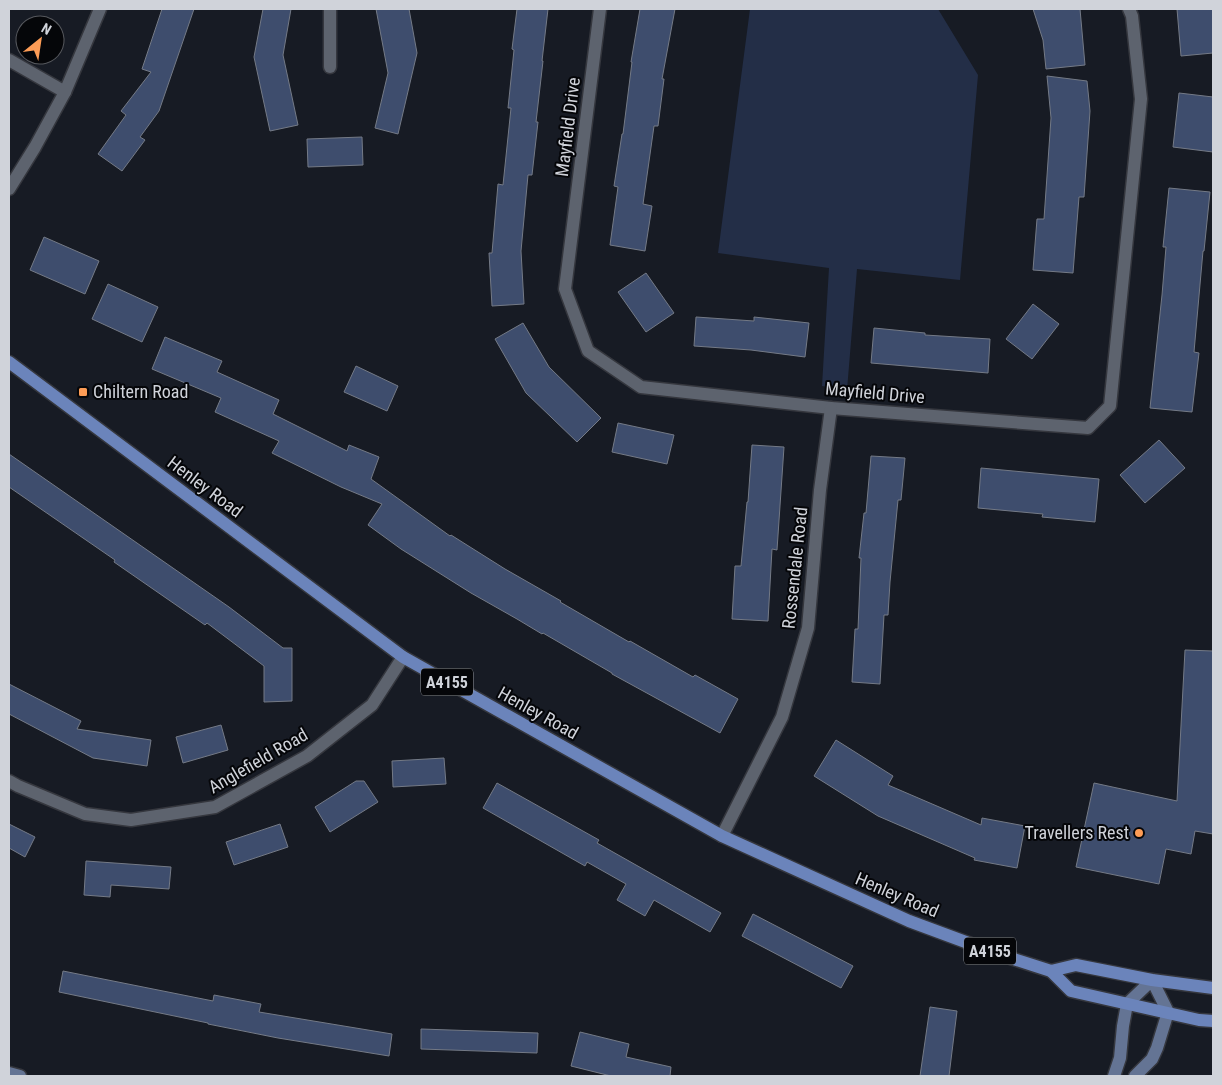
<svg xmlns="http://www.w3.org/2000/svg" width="1222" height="1085" viewBox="0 0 1222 1085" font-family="'Roboto Condensed',sans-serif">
  <rect width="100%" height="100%" fill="#171b24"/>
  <path fill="#232e47" d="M750,9H938L978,75L960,280L857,269L847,390L822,386L829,268L718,253Z"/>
  <g fill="#3e4d6d" stroke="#747a86">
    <path d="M162,9H194L159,111L140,137L145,140L122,171L98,154L126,115L121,111L151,72L142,69Z"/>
    <path d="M263,9H291L283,55L298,125L270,131L254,57Z"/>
    <path d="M376,9H409L417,53L398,134L375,128L388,73Z"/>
    <path d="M517,9H548L542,61H543L536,122H538L532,175H528L521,251L524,304L492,306L489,253H492L498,184L503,185L511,108H508L514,50L512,49Z"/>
    <path d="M640,9H675L662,79H664L658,126H654L643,204L652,206L645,251L610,245L618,187L614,186L622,134H623L632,62H631Z"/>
    <path d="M1033,9H1080L1085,65L1046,69L1043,40Z"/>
    <path d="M1177,9H1213V53L1181,56Z"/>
    <path d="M1047,76L1087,81L1090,111L1084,197H1079L1073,273L1033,270L1037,219H1044L1051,118Z"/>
    <path d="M1179,93L1213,97V152L1173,147Z"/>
    <path d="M362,137L363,165L308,167L307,139Z"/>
    <path d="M1169,188L1210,192L1204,251H1203L1194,352L1199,353L1192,412L1150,408L1162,295L1166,247H1163Z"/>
    <path d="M44,237L99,261L85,294L30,270Z"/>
    <path d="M646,273L674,313L646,332L618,292Z"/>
    <path d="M108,284L158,307L142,342L92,319Z"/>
    <path d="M1033,304L1059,324L1032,359L1006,339Z"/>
    <path d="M696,317L754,321V317L809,323L805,357L751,350L694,346Z"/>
    <path d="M523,323L549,367L601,418L577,442L526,393L495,339Z"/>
    <path d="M874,328L925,333V335L990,339L988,373L871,363Z"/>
    <path d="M165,337L222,361L217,372L279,400L273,414L347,451L349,445L379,457L371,479L450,536L451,535L505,569L561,601L560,602L629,642L630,641L693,677L695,675L738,699L720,733L612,674V673L543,633L542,634L517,619L471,593L401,549L368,525L382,504L341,487L272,453L279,441L215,412L221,398L152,369Z"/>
    <path d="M356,366L398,386L387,411L344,392Z"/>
    <path d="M618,423L674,435L667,464L612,452Z"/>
    <path d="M1159,440L1185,468L1145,503L1120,475Z"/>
    <path d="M752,445L784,447L777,550L772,549L768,621L732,619L735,566H741L747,502H748Z"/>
    <path d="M9,454L229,607L283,648H292V701L264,702V666L207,623L205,625L114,562L115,560L9,487Z"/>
    <path d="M871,456L905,458L901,500H898L890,582L888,615H884L880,684L852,682L855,629H858L861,558H859L864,513H866Z"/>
    <path d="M981,468L1099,479L1095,522L1042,517L1043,514L978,508Z"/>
    <path d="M1185,650L1213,651V834L1195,831L1191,854L1166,849L1159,884L1076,867L1094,783L1177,801Z"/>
    <path d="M9,684L81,721L77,729L151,740L147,766L93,758L9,714Z"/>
    <path d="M221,725L228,750L183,763L176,737Z"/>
    <path d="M836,740L893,776L888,785L981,825L982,818L1025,826L1017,868L974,860L975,858L878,816L814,776Z"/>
    <path d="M444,758L446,784L393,787L392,761Z"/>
    <path d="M356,781H364L378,802L330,832L315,807Z"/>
    <path d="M497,783L599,840L597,843L721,913L710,932L654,900L645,916L617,900L626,884L587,862L585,866L483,808Z"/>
    <path d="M9,824L35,837L25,857L9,848Z"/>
    <path d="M280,824L288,847L234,865L226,842Z"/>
    <path d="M86,861L171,867L169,889L111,885L110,897L84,895Z"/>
    <path d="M753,914L853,966L841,988L742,936Z"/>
    <path d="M63,971L213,1001L214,995L261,1004L259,1012L392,1034L389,1056L278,1038L208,1024V1023L59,992Z"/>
    <path d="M930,1007L957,1011L949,1076H920Z"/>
    <path d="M421,1029L538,1033L537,1053L421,1049Z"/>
    <path d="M580,1032L629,1044L626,1057L671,1067L670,1076H611L571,1066Z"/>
  </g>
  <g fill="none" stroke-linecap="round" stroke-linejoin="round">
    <g stroke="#35373e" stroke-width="15">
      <path id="lane" d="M9,60L65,92"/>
    </g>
    <g stroke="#35373e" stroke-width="15">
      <g id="street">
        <path d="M330,9V67"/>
        <path d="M600,9L565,289L588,351L641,387L831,408L1088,428L1110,406L1141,99L1132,16L1129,9"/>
        <path d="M9,189L35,147L65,92L100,9"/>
        <path d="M9,781L18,786L85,814L131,820L215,807L307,756L372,705L403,657"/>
        <path d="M722,836L782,717L808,628L820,490L831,408"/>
      </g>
    </g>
    <g stroke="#35373e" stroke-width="15">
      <g id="secondary">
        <path d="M9,1073L20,1076"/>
        <path d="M1114,1076L1120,1058L1123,1026L1127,1004L1152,980L1168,1012L1157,1048L1152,1059L1135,1076"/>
      </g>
    </g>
    <g stroke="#35373e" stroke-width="15">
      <g id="primary">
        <path d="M9,362L403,657L722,836L909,921L998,954L1051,971L1076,965L1152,980L1213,988"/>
        <path d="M1051,971L1071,991L1199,1020L1213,1021"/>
      </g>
    </g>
    <use href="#lane" stroke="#5d636e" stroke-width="12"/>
    <use href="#street" stroke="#5d636e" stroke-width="12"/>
    <use href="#secondary" stroke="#647494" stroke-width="12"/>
    <use href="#primary" stroke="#6b84bb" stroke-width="12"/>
  </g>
  <g fill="#fd9c56" stroke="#050609" stroke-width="2">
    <rect x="78" y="387" width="10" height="10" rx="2.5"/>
    <circle cx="1139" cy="833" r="5"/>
  </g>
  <g text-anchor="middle" stroke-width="4" stroke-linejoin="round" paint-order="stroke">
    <g fill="#050609" stroke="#93969b" stroke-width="1">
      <rect x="421" y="668.5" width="52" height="27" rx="4"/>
      <rect x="964" y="937.5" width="52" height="27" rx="4"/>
    </g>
    <g font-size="16" font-weight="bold" fill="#d0d3da">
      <text x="447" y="688">A4155</text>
      <text x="990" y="957">A4155</text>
    </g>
    <g font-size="18" fill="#d0d3da" stroke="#050609">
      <text transform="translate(568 127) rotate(-83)" y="6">Mayfield Drive</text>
      <text transform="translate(875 393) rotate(5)" y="6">Mayfield Drive</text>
      <text transform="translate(205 487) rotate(37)" y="6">Henley Road</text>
      <text transform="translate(795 568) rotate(-84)" y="6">Rossendale Road</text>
      <text transform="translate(538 713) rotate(29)" y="6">Henley Road</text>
      <text transform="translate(258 761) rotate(-30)" y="6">Anglefield Road</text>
      <text transform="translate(897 895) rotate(23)" y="6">Henley Road</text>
    </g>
    <g font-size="18" fill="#d0d3da" stroke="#050609" text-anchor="start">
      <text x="93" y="398">Chiltern Road</text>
      <text x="1129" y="839" text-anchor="end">Travellers Rest</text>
    </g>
  </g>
  <rect width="1222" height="1085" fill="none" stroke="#d0d3da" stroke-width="20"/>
  <g transform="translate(40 40) rotate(30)"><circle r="24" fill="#050609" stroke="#56585d"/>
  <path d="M0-4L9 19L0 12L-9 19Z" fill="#fd9c56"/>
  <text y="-8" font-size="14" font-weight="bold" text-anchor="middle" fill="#d0d3da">N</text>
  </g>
</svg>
